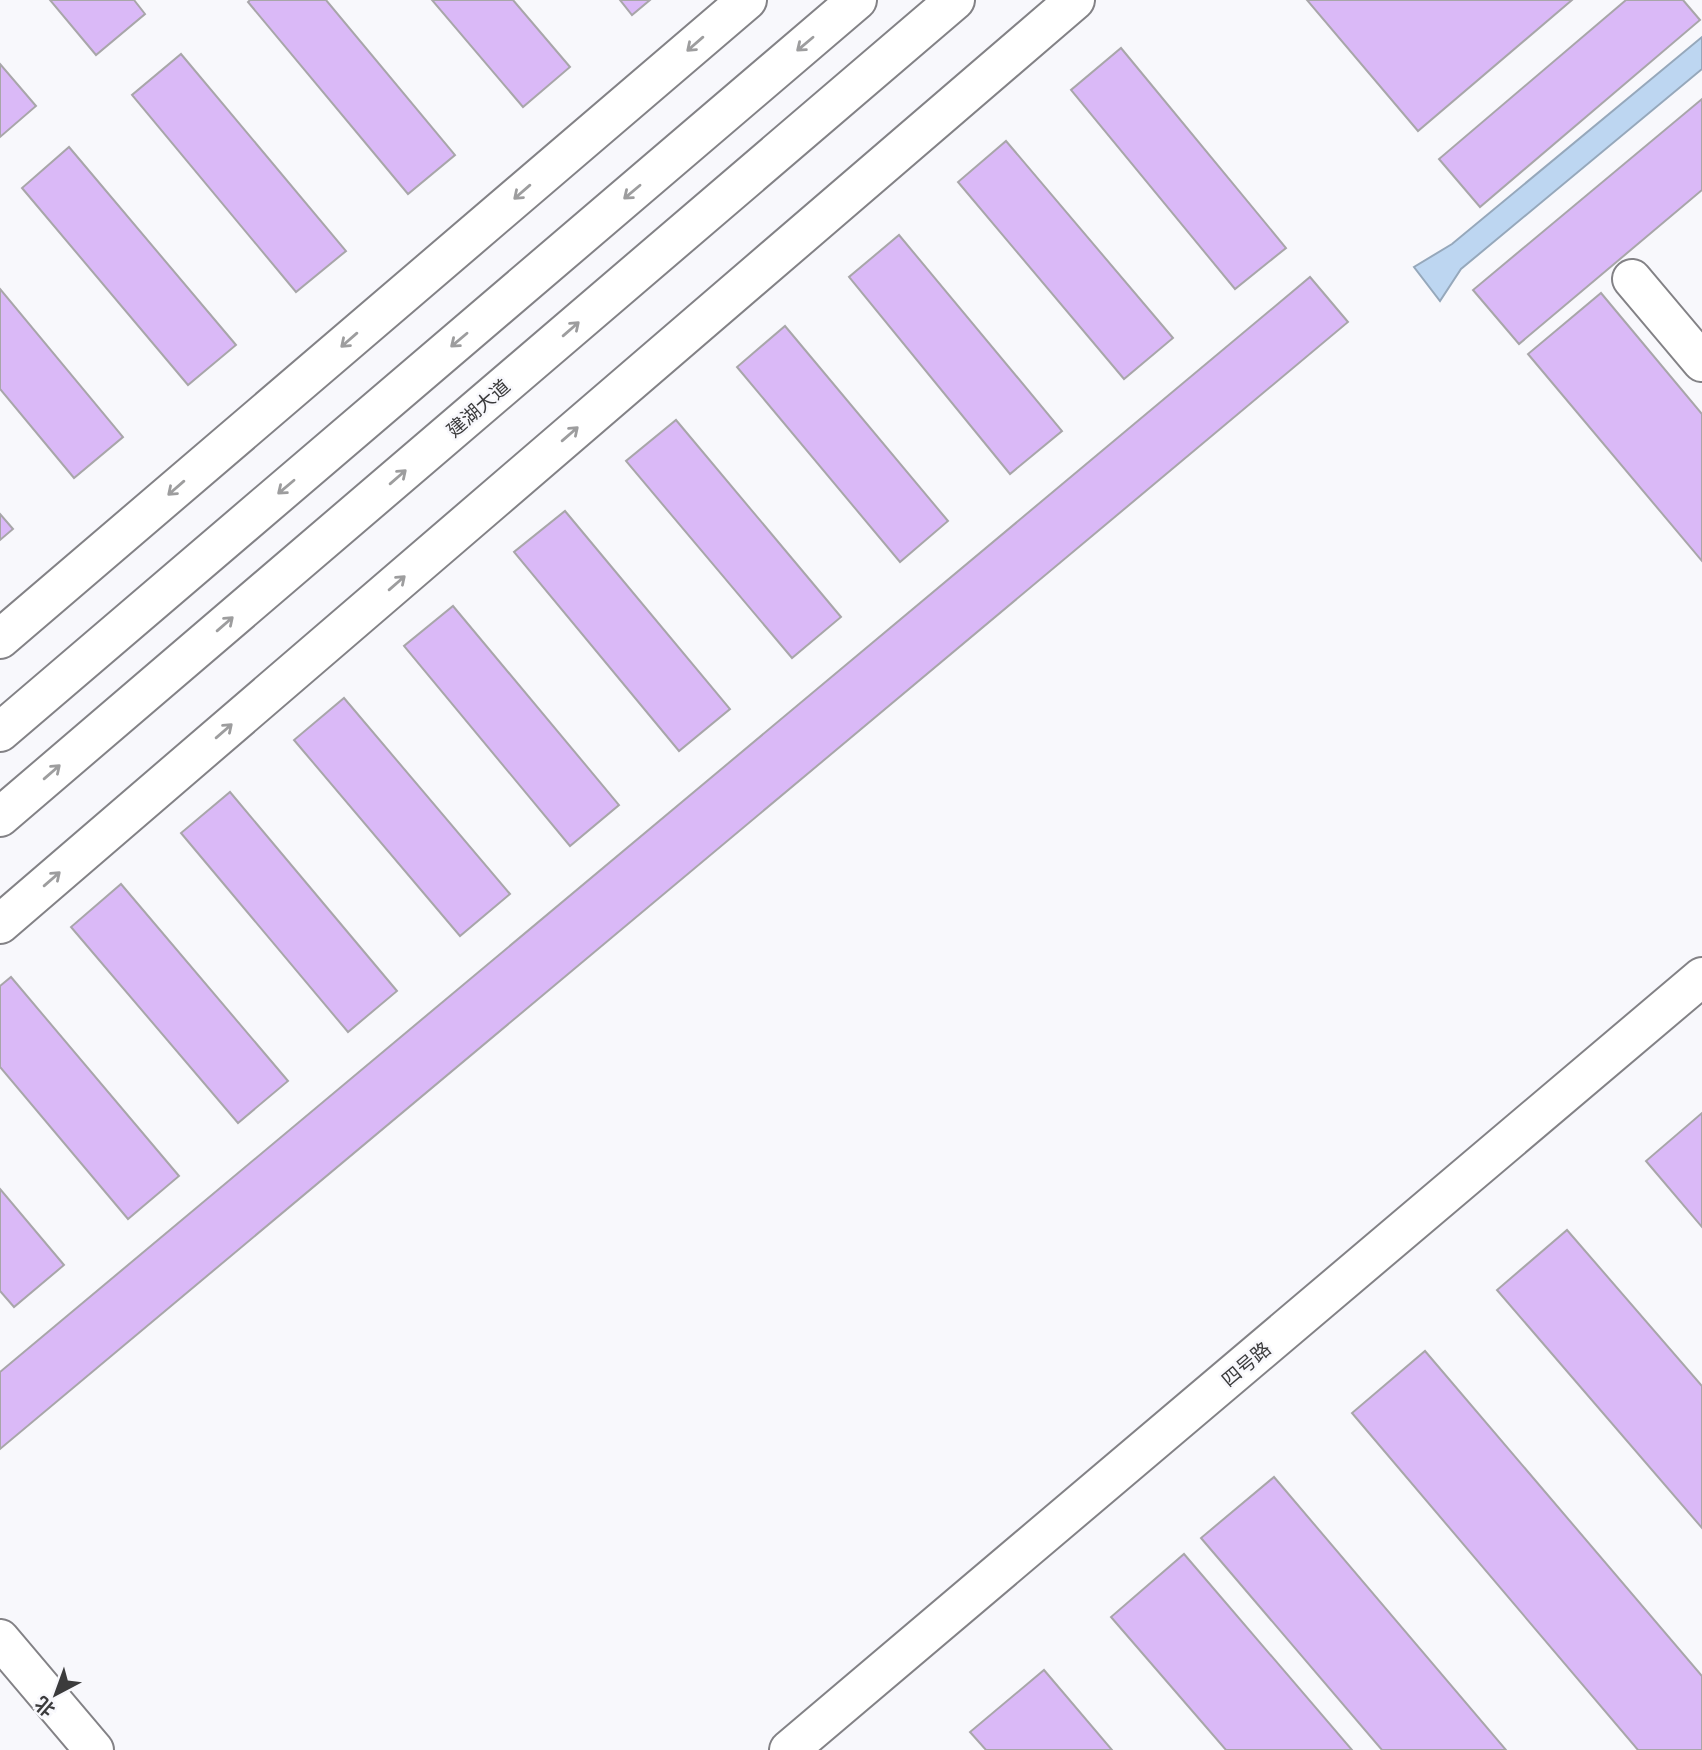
<svg xmlns="http://www.w3.org/2000/svg" width="1702" height="1750" viewBox="0 0 1702 1750" font-family="Karla,'Noto Sans SC',sans-serif">
  <rect width="100%" height="100%" fill="#f8f8fc"/>
  <path fill="#bdd6f1" stroke="#96a8bb" stroke-width="2" d="M1702,37V69L1461,269L1440,301L1414,267L1452,244Z"/>
  <g fill="#dab9f7" stroke="#a8a6a9" stroke-width="2">
    <path d="M50,0H134L145,14L96,55Z"/>
    <path d="M250,0H326L455,155L408,194L248,2Z"/>
    <path d="M432,0H513L570,67L523,107Z"/>
    <path d="M620,0H650L632,15Z"/>
    <path d="M1307,0H1572L1418,131Z"/>
    <path d="M1626,0H1683L1700,20L1480,207L1439,159Z"/>
    <path d="M1121,48L1286,248L1235,289L1071,90Z"/>
    <path d="M181,54L346,251L296,292L132,95Z"/>
    <path d="M0,64L36,106L0,137Z"/>
    <path d="M1702,99V190L1519,344L1473,290Z"/>
    <path d="M1006,141L1173,338L1124,379L958,182Z"/>
    <path d="M69,147L236,345L188,385L22,188Z"/>
    <path d="M899,235L1062,431L1010,474L849,277Z"/>
    <path d="M1310,277L1348,322L0,1449V1372Z"/>
    <path d="M0,289L123,437L74,478L0,389Z"/>
    <path d="M1601,293L1702,414V561L1528,354Z"/>
    <path d="M785,326L948,521L900,562L737,367Z"/>
    <path d="M676,420L841,617L792,658L626,461Z"/>
    <path d="M565,511L730,709L679,751L514,552Z"/>
    <path d="M0,514L13,529L0,540Z"/>
    <path d="M453,606L619,805L570,846L404,646Z"/>
    <path d="M344,698L510,894L460,936L294,740Z"/>
    <path d="M230,792L397,991L348,1032L181,833Z"/>
    <path d="M121,884L288,1081L238,1123L71,927Z"/>
    <path d="M11,977L179,1176L128,1219L0,1067V986Z"/>
    <path d="M1702,1113V1227L1646,1161Z"/>
    <path d="M0,1189L64,1265L14,1307L0,1291Z"/>
    <path d="M1567,1230L1702,1386V1528L1497,1290Z"/>
    <path d="M1425,1351L1702,1676V1750H1638L1352,1413Z"/>
    <path d="M1274,1477L1506,1750H1382L1201,1538Z"/>
    <path d="M1184,1554L1352,1750H1226L1111,1617Z"/>
    <path d="M1044,1670L1112,1750H986L970,1732Z"/>
  </g>
  <g fill="none" stroke-linecap="round" stroke-linejoin="round">
    <g stroke="#838286" stroke-width="42">
      <g id="minor">
        <path d="M1632,279L1702,362"/>
        <path d="M0,639L747,0"/>
        <path d="M0,924L1075,0"/>
        <path d="M0,1639L94,1750"/>
        <path d="M789,1750L1702,977"/>
      </g>
    </g>
    <g stroke="#838286" stroke-width="42">
      <g id="major">
        <path d="M0,732L857,0"/>
        <path d="M0,817L955,0"/>
      </g>
    </g>
    <use href="#minor" stroke="#fff" stroke-width="38"/>
    <use href="#major" stroke="#fff" stroke-width="38"/>
  </g>
  <defs><path id="oneway-shaft" d="M-6 0H5M1.5-3L5.5 0L1.5 3" fill="none" stroke-width="1.6" stroke-linecap="round" stroke-linejoin="round" transform="scale(1.75)"/></defs>
  <g stroke="#9d9d9e">
    <use href="#oneway-shaft" transform="translate(695 44) rotate(139)"/>
    <use href="#oneway-shaft" transform="translate(805 44) rotate(140)"/>
    <use href="#oneway-shaft" transform="translate(522 192) rotate(139)"/>
    <use href="#oneway-shaft" transform="translate(632 192) rotate(140)"/>
    <use href="#oneway-shaft" transform="translate(571 329) rotate(-41)"/>
    <use href="#oneway-shaft" transform="translate(349 340) rotate(139)"/>
    <use href="#oneway-shaft" transform="translate(459 340) rotate(140)"/>
    <use href="#oneway-shaft" transform="translate(570 434) rotate(-41)"/>
    <use href="#oneway-shaft" transform="translate(398 477) rotate(-41)"/>
    <use href="#oneway-shaft" transform="translate(286 487) rotate(140)"/>
    <use href="#oneway-shaft" transform="translate(176 488) rotate(139)"/>
    <use href="#oneway-shaft" transform="translate(397 583) rotate(-41)"/>
    <use href="#oneway-shaft" transform="translate(225 624) rotate(-41)"/>
    <use href="#oneway-shaft" transform="translate(224 731) rotate(-41)"/>
    <use href="#oneway-shaft" transform="translate(52 772) rotate(-41)"/>
    <use href="#oneway-shaft" transform="translate(52 879) rotate(-41)"/>
  </g>
  <g text-anchor="middle" stroke-width="5" stroke-linejoin="round" paint-order="stroke">
    <g font-size="19" fill="#3b3b3c" stroke="#f8f8fc">
      <text transform="translate(478 408) rotate(-41)" y="7">建湖大道</text>
      <text transform="translate(1246 1364) rotate(-40)" y="7">四号路</text>
    </g>
  </g>
  <g transform="translate(56 1694) rotate(221)" stroke="#f8f8fc" stroke-width="5" paint-order="stroke">
  <path d="M0-5L12 26L0 18L-12 26Z" fill="#3b3b3c"/>
  <text y="-10" font-size="19" font-weight="bold" text-anchor="middle" fill="#3b3b3c">北</text>
  </g>
</svg>
